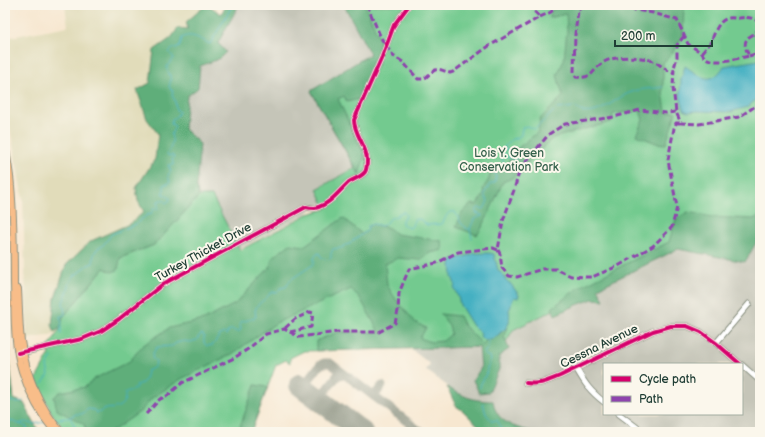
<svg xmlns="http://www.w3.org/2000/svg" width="765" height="437" viewBox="0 0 765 437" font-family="'Balsamiq Sans',sans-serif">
  <rect width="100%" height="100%" fill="#fbf7ec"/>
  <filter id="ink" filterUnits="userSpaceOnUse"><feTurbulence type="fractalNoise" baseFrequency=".025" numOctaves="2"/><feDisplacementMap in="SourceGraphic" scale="8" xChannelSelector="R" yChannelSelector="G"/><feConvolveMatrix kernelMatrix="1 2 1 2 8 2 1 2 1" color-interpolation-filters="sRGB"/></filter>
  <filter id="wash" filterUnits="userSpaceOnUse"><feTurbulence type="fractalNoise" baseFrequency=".012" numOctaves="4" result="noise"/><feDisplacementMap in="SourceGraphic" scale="16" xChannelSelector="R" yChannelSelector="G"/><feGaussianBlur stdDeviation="0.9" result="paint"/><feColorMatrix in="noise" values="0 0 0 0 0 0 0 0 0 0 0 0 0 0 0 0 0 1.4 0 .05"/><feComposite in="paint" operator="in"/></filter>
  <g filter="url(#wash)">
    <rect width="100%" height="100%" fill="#f7e7d0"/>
    <path fill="#e1dcba" d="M65,5H219L167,107L165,274L73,332L27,339L23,199L5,102V38L68,26Z"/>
    <g fill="#c5c5b8" fill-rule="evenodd">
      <path d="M239,5H344L370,54L311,91L359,174L332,196L320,205L315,206L306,214L219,259L196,187L200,144L184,129L187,96L198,87L200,66L219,59L225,52L218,43Z"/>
      <path d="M760,236V432H535L523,430L504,421L496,411L493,401L474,400L462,396L454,391L426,370L430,364L412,350V348L479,347L481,368L499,369V356L509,349L506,342L513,330L553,310L555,315L577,305L593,299L603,300L598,288L678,249L744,262ZM604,364H742V414H604Z"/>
    </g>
    <path fill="#73ca8f" stroke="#498462" d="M356,5H760V231L677,249L513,330L506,342L504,337V335L479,347L304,351L290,358V363L286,360L276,365L251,432H67L60,425L51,412L39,386L36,379L49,355L47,350L61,327L63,317L104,268L112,272L120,258L154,245L171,227L199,196H212L240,250L308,214L326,209L317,189L355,168L311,91L380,48Z"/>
    <g fill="#5eae7a" stroke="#3e7657">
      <path d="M206,5L211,7L221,14L226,5H239L218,43L226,52L219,59L200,66L198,88L187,96L184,129L200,144L196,187L199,196L171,227L154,245L120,258L118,270L112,272L104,268L63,317L61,327L55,332L52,325L55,298L66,265L91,241L129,224L144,212L138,201L136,188L155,159L158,134L147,119L137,90L150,83L154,50L171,38L178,28L188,29L186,22Z"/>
      <path d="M344,5H365L381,43L378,62L359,99L347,102L344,96L338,99L365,156L359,174L311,91L370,54Z"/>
      <path d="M557,5H684L683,34L673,52L663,63V92L666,112H676L666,144L656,143L636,135L643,120L640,110L613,114L611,122L553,138L512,178L503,182L483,226L477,235L456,227L462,213L471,204L476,205L484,195L483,188L488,181L491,172L509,161L518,148L538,132L540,119L563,96L557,75L564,60L567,30L566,14L549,18L551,12Z"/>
      <path d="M688,212L712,217L753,219L760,216V236L745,262L678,249L598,288L604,300L593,299L577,305L555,315L552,308L578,288L669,242L676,219Z"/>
      <path d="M343,218L362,234L367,231L368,226L373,224L389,228L396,234L442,241L443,250L430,253L420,260L398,258L385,264L387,285L395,298L415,322L426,328L420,338L431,342L443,341L451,334L449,325L440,314L459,316L463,324L483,345L486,340C496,339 500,333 507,327L504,337L509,349L499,356V369L489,392L479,393L473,380L481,368L479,347L316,351V341L338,332H379L360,298L351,289L276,323L232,354L181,379L152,398L141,411L111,432H86L84,424L57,410L54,397L60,392L85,387L94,379L130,361L142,346L169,328L204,320L235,304L270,267L272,258L290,244L304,246Z"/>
      <path d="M5,341H8L9,357L14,399L24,403L39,432H5Z"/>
      <path d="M255,385L268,387L251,432H238Z"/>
      <path d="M447,387C465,397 472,401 493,401C494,404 494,408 496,411C503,425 520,429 535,432H485L462,410L456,406Z"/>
    </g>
    <g fill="#44b0c2" stroke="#32767b">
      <path d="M759,60L760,97L752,103L748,107L730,112L697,111L688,112L684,110L680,95L681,79L685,66C701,77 711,87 724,66Z"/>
      <path d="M474,253C479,254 489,252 494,254L498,270L504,276L506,281L510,283L519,295L518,298L514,297C511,301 512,306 509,310C510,315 510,324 506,328C505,329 503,331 501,332C495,338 491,342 482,339L480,336L481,334L479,331L476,329L473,326L460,305L458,297L454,288L455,284L452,277L451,265L452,260L454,259L471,255Z"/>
    </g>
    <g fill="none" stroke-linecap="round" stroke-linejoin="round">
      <g stroke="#44b0c2" stroke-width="1">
        <path d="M470,229L472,238"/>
        <path d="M61,334V325L62,322L60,318V316H63L65,314L63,302L68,290L70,282L74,276L88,265L93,263L94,254L97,249L103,245L112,234L136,224L147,215L151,214L153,209H158V201L161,200H164L166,203L170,200L169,197L162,193L164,190V184H167L170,182L168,175L171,171L168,165H173V162L172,159L174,157L172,155L169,156L167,154C171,147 174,142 171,135L175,126L171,124L172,119C176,117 178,115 179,111L176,110L175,101L172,95L173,91L169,87C171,81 171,75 167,70V66L174,58L169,52L174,48H178L180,46L182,38C191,32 202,40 210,44L231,8V5"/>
        <path d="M41,385L49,375L47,366L52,357"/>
        <path d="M480,388C480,381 488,375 487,368L490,364L489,362L491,360L490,357L485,355L484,353L485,351L488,349V340"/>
        <path d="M5,401L7,402L8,406L6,410L5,411"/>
        <path d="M7,402L11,401L16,403L23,401"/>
        <path d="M483,403L486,414L492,421L497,420L504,432"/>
        <path d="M70,418L75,426L74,432"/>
        <path d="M54,419L68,418L76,414H82L88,409L94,410L97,413C101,412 102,410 106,409C109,408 112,409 115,408C123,406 126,400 125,393C129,389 134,393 137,385L142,383L145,380L147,371L153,368L155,366L156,361L152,358L153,353L157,347L172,346L176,343L184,341L190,342L197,340L199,336L202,334L204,336V343L207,346L213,345L220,335L224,333L226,335L229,330H233L237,332L241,330L240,325L241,322C246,320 251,320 256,317C256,315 255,313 255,311C257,302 267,300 270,293L273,292L277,293L279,291L280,288L286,287L290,280L314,264V258L317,254L319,253L322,258L328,260L331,258V253L333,249L339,248H342L345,245L350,244L351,242L367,231L368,226L373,224L382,226L391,218L397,216C398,213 401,212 404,212L406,215L405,218L402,220V223L404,226L410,228L412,226L414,220L417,219H420L427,225L442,224C446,219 446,210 455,212L461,223L467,229H470L474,219L482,216V215L476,213V210L479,208L484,209L488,201C484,197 484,194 486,190L489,188V185L495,182L496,175L494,172L495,169L502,167L505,165L501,157L502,155L504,153L506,154V157L516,159L517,157L512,152L505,149V146L512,139L517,138L521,135L522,128C527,124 530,128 535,129L556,109L575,107C577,109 580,111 583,112C601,116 617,96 632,92C642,88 653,89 663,87"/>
        <path d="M5,422H7L11,421L19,424L25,422L33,424L45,422"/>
        <path d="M20,424L27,427V431L25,432"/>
      </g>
      <g stroke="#8b9282" stroke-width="9">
        <path d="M303,387L320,365L324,363H330L421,432"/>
        <path d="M374,396L382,386"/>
        <path d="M319,399L337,376L343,374L347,376"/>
      </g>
      <path stroke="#8b9282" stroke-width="22" d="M300,385L362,432"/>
    </g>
  </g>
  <g filter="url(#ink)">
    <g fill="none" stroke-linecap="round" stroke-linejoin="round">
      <g stroke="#8b9282" stroke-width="7">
        <g id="minor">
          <path d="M716,343L749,304"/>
          <path d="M20,353L82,339L101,331L119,319L163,284L306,207C309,208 312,208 315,208C330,205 339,191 349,182C354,179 361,177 365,172C367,169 367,164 367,160C367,146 354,134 354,120L382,57L394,25L409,5"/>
          <path d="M742,365L760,381"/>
          <path d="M576,368C585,384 590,391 604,402"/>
          <path d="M526,383C541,385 547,381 560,376L653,331L671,326H687L701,332L716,343L740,364"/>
          <path d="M619,414L643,432"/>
        </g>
      </g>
      <g stroke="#8b9282" stroke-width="8">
        <g id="major">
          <path d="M5,144C7,158 10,172 11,186C14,218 14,251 14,283C15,312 13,343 22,371C29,393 40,414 55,432"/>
          <path d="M18,289C19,306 19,324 21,341C26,374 39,406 61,432"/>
        </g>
      </g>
      <use href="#minor" stroke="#fff" stroke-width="5"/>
      <use href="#major" stroke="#f8bd89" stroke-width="6"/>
      <g stroke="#8e44ad" stroke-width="3" stroke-dasharray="6 3" stroke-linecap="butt">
        <path d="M367,5L381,38L393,56L403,62L418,79H424C437,68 434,67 450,73L453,72L489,46L540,17L551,12L557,5"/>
        <path d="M528,5L540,17"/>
        <path d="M583,5L578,11L575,34L574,72L576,77C595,79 591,70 604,62C615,55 645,56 655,62C659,64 662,67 666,69C668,71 671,72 674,73"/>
        <path d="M585,5L629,9L653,13L677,20L688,44L702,53C708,68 737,58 749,56C746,49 742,43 749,37C750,36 751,36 752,35C755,33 756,31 760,29"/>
        <path d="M684,36L677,45V57L674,68L673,88L676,112L681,123L699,124L739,117L760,103"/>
        <path d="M702,53C705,49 708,46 710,43C715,34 717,20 729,18C733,17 735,19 739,18C749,17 750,17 760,22"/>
        <path d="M749,56L755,54L760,49"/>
        <path d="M498,250L500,254L502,268L509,276L517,277L542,269H556L571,276L586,277H592L618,266L653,246L672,227L677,207L668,160L674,128L676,123H681"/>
        <path d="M290,332L299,337L338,332H379L395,323L398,311L399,293L409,269L437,263L458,252L493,248L498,250L503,221L514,190L520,169L549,134L565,124L614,117L640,110L666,113L676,112"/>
        <path d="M146,414L160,399L167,396L182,383L234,358L248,349L266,334L284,329L290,332L311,327L313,313L310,312L295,319L284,329"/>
      </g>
      <g stroke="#fbf7ec" stroke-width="6">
        <g id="cycleway">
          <path d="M18,353L82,339L101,331L119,319L163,284L306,207C309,208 312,208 315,208C330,205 339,191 349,182C354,179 361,177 365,172C367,169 367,164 367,160C367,146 354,134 354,120L382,57L394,25L409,5"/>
          <path d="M526,383C541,385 547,381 560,376L653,331L671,326H687L701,332L716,343L740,364"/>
        </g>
      </g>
      <use href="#cycleway" stroke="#d6006c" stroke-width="4"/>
    </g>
  </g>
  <g text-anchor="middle" stroke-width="4" stroke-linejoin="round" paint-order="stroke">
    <g font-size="12" fill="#34604b" stroke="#fbf7ec">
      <text x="509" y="157">Lois Y. Green<tspan x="509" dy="14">Conservation Park</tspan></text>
    </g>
    <g font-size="12" fill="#1f3d34" stroke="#fbf7ec">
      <text transform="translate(203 252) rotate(-29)" y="4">Turkey Thicket Drive</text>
      <text transform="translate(599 346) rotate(-26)" y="4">Cessna Avenue</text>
    </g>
  </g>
  <rect width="765" height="437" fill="none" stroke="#fbf7ec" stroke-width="20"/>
  <rect x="603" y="363" width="140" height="52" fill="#fbf7ec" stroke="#a3ada2"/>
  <rect x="611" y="376" width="20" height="6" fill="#d6006c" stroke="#a3ada2"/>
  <text x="639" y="383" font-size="12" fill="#1f3d34">Cycle path</text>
  <rect x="611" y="396" width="20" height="6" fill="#8e44ad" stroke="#a3ada2"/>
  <text x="639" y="403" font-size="12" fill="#1f3d34">Path</text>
  <path d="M615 40v6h97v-6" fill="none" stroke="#1f3d34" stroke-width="2"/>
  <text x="621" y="40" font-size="12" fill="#1f3d34" stroke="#fbf7ec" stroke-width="3" paint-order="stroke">200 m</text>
</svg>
